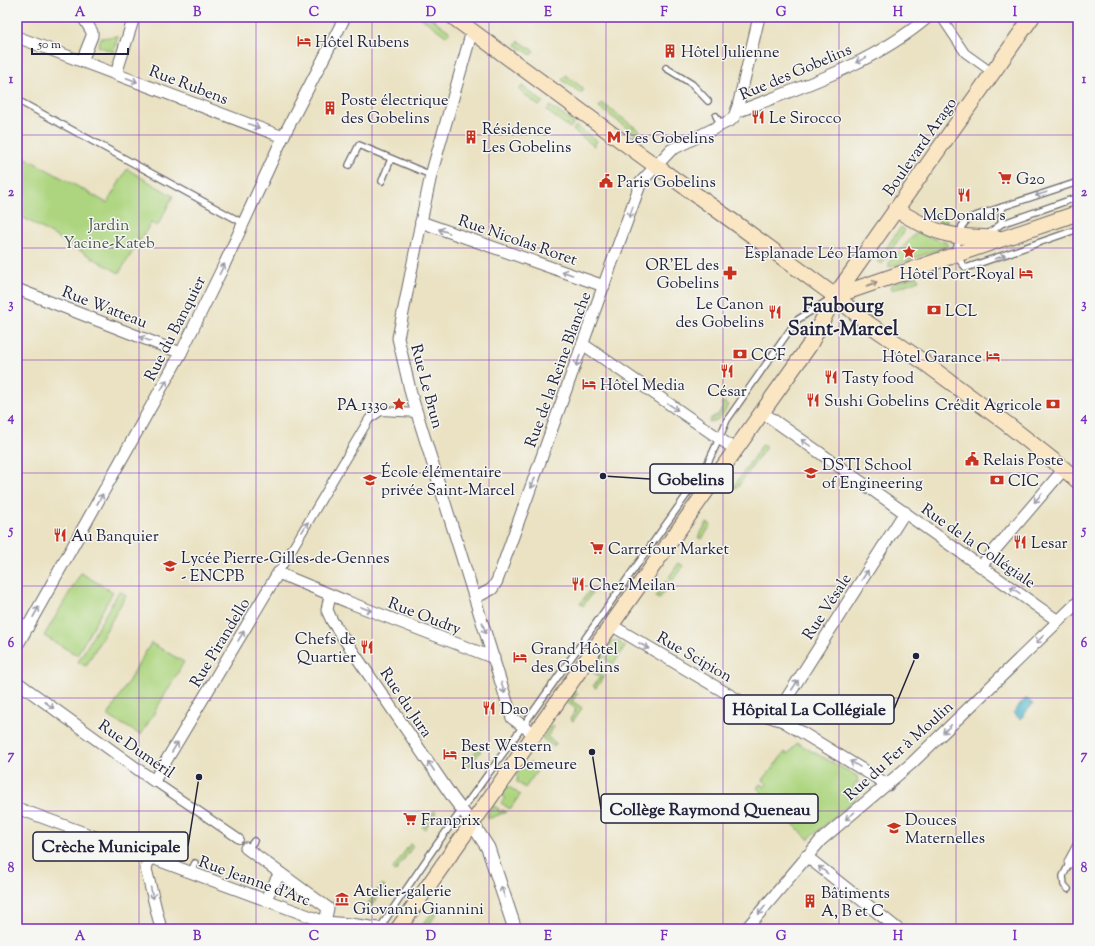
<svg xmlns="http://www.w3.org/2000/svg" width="1095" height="946" viewBox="0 0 1095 946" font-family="'Sorts Mill Goudy',serif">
  <rect width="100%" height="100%" fill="#f6f6f2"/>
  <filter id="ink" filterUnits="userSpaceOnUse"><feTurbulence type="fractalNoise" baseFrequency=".025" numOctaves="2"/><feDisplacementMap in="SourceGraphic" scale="8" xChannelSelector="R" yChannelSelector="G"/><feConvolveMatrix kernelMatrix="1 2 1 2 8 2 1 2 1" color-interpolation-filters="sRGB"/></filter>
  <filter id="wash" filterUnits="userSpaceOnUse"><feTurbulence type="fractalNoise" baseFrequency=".012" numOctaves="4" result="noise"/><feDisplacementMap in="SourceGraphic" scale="16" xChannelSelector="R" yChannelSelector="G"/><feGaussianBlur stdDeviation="0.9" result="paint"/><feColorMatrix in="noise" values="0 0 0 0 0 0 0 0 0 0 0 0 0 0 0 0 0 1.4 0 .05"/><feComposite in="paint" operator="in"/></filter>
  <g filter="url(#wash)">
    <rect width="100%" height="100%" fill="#eae2c2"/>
    <g fill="#add57f" stroke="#687c5d">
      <path d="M420,17H430L450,32L446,36Z"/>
      <path d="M118,36L113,52L98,46L101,38Z"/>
      <path d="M519,41L534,51L531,55L516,45Z"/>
      <path d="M566,75L584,89L581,93L562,80Z"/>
      <path d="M522,86L543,102L539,106L519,90Z"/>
      <path d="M602,103L641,132L638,136L599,107Z"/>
      <path d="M550,106L574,123L570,128L547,111Z"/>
      <path d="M576,126L597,141L594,146L573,130Z"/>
      <path d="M17,153L107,203L127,169L173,196L158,225L157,226L151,223L119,273L17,214Z"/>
      <path d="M928,211L947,219L946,224L925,215Z"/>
      <path d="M901,227L905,230L882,264L877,261Z"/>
      <path d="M917,232L937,240L947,243L949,246L889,267V262Z"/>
      <path d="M917,276L919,280L891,290L890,285Z"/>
      <path d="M723,402L729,405C723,413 720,422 709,422L711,418L718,415L723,407L721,405Z"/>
      <path d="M762,445L766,447L737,488L734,486Z"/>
      <path d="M707,523L711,525L702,539L698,537Z"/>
      <path d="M679,563L683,566L673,580L669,577Z"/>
      <path d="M81,573L113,592L77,655L44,636Z"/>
      <path d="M667,580L670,583L659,599L655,597Z"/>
      <path d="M590,590L593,592L583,606L580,604Z"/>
      <path d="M119,591L126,595L86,666L78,662Z"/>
      <path d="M611,641H617L625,647L613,664L601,655Z"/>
      <path d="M151,643L184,662L141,735L108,716Z"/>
      <path d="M592,667L604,676L596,688L593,686L600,677L590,670Z"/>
      <path d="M576,691L578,693L572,701L582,708L573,721L570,719L576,709L567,702Z"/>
      <path d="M551,725L554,727L547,737L556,743L554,747L542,738Z"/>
      <path d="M797,743L857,776L858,783H854V789H858L859,796L808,839L757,788L760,784L765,787L767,784L763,780L785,752L788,754Z"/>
      <path d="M479,747L482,749L470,766L467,764Z"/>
      <path d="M530,762L539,768L525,788L516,781L518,778L516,776L523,766L526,767Z"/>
      <path d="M508,786L520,795L510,809L501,803L505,798L501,795Z"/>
      <path d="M494,806L499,809L498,811L501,812L502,810L506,812L488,819V814Z"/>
      <path d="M434,811L436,812L425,829L422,827Z"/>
      <path d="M410,844L413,846L395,872L392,870Z"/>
      <path d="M382,884L385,886L372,905L368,903Z"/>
      <path d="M436,907L439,910L426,929H420Z"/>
    </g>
    <path fill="#4bb5c9" stroke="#366c82" d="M1026,698L1033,704L1020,719L1013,713Z"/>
  </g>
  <g filter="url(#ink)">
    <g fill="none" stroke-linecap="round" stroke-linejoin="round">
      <g stroke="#68656a" stroke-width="8">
        <g id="service">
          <path d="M666,68L692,84L708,101"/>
          <path d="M17,100L243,223"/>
          <path d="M716,116L721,125"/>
          <path d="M349,165L359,145L431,175"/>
          <path d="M382,181L391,159"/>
          <path d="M1002,207L969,218L962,226L955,255L966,268L1078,229"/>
          <path d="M1001,224L1002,207L1078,182"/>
          <path d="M988,234L1001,224L1078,197"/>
          <path d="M248,849L254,841"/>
          <path d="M190,873L195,863"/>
          <path d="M1068,889L1064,885L1063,876L1070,862"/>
          <path d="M379,929L437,844L523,726L705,469L719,439L727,420L785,337L797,320L827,301"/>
        </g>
      </g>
      <g stroke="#68656a" stroke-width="10">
        <g id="pedestrian">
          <path d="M941,17L965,53L993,73"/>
          <path d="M278,573L369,419L381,411L418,413"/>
          <path d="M154,781L239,839"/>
        </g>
      </g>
      <g stroke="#68656a" stroke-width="13">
        <g id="minor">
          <path d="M472,31L431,175L421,222L398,338L411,394L512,718L534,734"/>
          <path d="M17,37L283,137"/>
          <path d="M82,61L92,36V32L83,17"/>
          <path d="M116,74L134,17"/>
          <path d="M737,112C803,86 873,64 928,17"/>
          <path d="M421,222L604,286"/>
          <path d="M17,289L181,353"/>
          <path d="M584,345L736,450"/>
          <path d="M762,412L1058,621"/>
          <path d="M981,566L1064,469"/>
          <path d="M330,595L327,610L332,621L453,798L472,823"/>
          <path d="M475,598L492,589L497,581L641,182L671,150L731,120L734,117L738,106L759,17"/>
          <path d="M17,622L28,627"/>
          <path d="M611,625L762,714L783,721L888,785"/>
          <path d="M17,646L181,353L225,263L283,137L345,17"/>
          <path d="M17,682L154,781L278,573L348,602L494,658"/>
          <path d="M774,718L905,512"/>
          <path d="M17,808L325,922L350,924L385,929"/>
          <path d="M246,848L328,908L325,922"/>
          <path d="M806,856L898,929"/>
          <path d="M149,858L146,869L161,929"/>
          <path d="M1070,862L1078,847"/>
          <path d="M265,900L280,873"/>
          <path d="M746,929L821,840L912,763L1078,602"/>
        </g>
      </g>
      <g stroke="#68656a" stroke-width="15">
        <path id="tertiary" d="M472,823L488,848L515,929"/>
      </g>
      <g stroke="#68656a" stroke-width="17">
        <g id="secondary">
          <path d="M453,17L642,156L738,225L835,296L866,322L925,363L1007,424L1064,469L1078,481"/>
          <path d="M896,210C912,218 927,229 944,233C961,238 980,237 998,238"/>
          <path d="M835,296L1078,213"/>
          <path d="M398,929L626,604L809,346L835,296L1032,17"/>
        </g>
      </g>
      <use href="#service" stroke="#fff" stroke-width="5.5"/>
      <use href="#pedestrian" stroke="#fff" stroke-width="8"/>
      <use href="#minor" stroke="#fff" stroke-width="11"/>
      <use href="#tertiary" stroke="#fff" stroke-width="13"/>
      <use href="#secondary" stroke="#fbe6c4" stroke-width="15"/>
    </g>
    <defs><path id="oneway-shaft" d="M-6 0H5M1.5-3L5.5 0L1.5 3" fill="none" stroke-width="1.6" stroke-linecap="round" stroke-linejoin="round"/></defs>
    <g stroke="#9c9ca7">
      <use href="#oneway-shaft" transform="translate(861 60) rotate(154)"/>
      <use href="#oneway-shaft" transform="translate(132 80) rotate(21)"/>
      <use href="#oneway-shaft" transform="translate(254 126) rotate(21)"/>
      <use href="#oneway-shaft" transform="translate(1041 194) rotate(162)"/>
      <use href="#oneway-shaft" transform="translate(631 212) rotate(110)"/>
      <use href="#oneway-shaft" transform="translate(444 231) rotate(-161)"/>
      <use href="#oneway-shaft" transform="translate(1000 257) rotate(-19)"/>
      <use href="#oneway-shaft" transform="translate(222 269) rotate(-64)"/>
      <use href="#oneway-shaft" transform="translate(567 273) rotate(-161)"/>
      <use href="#oneway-shaft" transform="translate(145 339) rotate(-159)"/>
      <use href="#oneway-shaft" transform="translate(578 361) rotate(110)"/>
      <use href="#oneway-shaft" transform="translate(164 385) rotate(-61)"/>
      <use href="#oneway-shaft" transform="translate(673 407) rotate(35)"/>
      <use href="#oneway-shaft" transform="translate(806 443) rotate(-145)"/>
      <use href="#oneway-shaft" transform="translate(533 483) rotate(110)"/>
      <use href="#oneway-shaft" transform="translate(1038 498) rotate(130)"/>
      <use href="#oneway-shaft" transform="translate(100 499) rotate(-61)"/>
      <use href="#oneway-shaft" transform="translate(305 527) rotate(-59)"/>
      <use href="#oneway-shaft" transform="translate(865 575) rotate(-57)"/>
      <use href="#oneway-shaft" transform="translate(1015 590) rotate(-145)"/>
      <use href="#oneway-shaft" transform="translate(366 609) rotate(21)"/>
      <use href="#oneway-shaft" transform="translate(36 612) rotate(-61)"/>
      <use href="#oneway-shaft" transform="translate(484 628) rotate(73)"/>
      <use href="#oneway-shaft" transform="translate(241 636) rotate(-59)"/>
      <use href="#oneway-shaft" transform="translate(1040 639) rotate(136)"/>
      <use href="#oneway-shaft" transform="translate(644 646) rotate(30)"/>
      <use href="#oneway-shaft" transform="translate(795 685) rotate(-57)"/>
      <use href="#oneway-shaft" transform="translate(503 688) rotate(73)"/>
      <use href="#oneway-shaft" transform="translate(49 705) rotate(36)"/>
      <use href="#oneway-shaft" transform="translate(947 729) rotate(136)"/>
      <use href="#oneway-shaft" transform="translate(175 747) rotate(-59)"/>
      <use href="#oneway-shaft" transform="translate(855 764) rotate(-149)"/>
      <use href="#oneway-shaft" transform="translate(431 766) rotate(-124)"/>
      <use href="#oneway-shaft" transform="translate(850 816) rotate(141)"/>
      <use href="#oneway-shaft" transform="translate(823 870) rotate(-142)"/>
      <use href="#oneway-shaft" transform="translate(503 892) rotate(-108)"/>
      <use href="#oneway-shaft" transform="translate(152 893) rotate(76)"/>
      <use href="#oneway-shaft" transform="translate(762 910) rotate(129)"/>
    </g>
    <use stroke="#998e86" href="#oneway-shaft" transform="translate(872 284) rotate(-19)"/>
  </g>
  <path fill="none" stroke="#7b2cbf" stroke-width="1" stroke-opacity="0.55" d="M139,17V929M256,17V929M372,17V929M489,17V929M606,17V929M723,17V929M839,17V929M956,17V929M17,135H1078M17,248H1078M17,360H1078M17,473H1078M17,586H1078M17,698H1078M17,811H1078"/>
  <defs>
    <g id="hotel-bare" transform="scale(1.08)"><path d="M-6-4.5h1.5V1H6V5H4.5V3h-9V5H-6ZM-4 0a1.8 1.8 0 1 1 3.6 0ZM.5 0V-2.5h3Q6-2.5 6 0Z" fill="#c8321e" stroke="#f6f6f2" stroke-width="2.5" paint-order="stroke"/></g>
    <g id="building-bare" transform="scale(1.08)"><path d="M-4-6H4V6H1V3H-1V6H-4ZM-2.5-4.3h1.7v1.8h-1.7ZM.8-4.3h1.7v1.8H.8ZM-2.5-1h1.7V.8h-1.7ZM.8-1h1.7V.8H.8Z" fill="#c8321e" stroke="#f6f6f2" stroke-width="2.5" paint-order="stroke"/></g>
    <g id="restaurant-bare" transform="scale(1.08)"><path d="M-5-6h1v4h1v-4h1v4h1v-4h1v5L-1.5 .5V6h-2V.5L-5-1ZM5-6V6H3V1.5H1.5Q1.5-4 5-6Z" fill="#c8321e" stroke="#f6f6f2" stroke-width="2.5" paint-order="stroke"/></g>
    <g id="metro-bare" transform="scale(1.08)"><path d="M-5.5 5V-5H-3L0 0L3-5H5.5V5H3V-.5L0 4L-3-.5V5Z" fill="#c8321e" stroke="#f6f6f2" stroke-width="2.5" paint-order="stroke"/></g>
    <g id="supermarket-bare" transform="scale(1.08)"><path d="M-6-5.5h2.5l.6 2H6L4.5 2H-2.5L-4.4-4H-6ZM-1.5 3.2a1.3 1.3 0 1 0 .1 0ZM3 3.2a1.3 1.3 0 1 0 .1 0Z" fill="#c8321e" stroke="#f6f6f2" stroke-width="2.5" paint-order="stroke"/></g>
    <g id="civic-bare" transform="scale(1.08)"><path d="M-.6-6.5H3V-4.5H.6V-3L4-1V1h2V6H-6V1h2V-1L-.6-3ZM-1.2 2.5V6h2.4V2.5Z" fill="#c8321e" stroke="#f6f6f2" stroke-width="2.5" paint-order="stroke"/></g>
    <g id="sight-bare" transform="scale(1.08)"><path d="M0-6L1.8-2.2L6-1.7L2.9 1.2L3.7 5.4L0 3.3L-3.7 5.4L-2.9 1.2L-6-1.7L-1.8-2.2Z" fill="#c8321e" stroke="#f6f6f2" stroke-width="2.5" paint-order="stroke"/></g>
    <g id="pharmacy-bare" transform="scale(1.08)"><path d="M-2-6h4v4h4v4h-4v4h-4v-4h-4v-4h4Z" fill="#c8321e" stroke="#f6f6f2" stroke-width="2.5" paint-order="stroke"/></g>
    <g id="bank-bare" transform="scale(1.08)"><path d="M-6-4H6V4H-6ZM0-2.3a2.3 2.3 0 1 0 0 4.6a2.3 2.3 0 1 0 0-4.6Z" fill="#c8321e" stroke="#f6f6f2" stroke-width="2.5" paint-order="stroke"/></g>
    <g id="university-bare" transform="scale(1.08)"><path d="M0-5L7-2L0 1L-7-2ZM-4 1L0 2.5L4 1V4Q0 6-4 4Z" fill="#c8321e" stroke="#f6f6f2" stroke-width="2.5" paint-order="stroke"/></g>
    <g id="school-bare" transform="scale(1.08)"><path d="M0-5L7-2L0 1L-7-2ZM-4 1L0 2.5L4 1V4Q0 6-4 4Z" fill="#c8321e" stroke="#f6f6f2" stroke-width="2.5" paint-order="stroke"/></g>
    <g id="museum-bare" transform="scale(1.08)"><path d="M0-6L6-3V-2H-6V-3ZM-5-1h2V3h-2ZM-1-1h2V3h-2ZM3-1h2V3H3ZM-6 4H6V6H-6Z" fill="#c8321e" stroke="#f6f6f2" stroke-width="2.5" paint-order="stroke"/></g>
  </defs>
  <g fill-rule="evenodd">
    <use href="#hotel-bare" x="304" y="41"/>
    <use href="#building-bare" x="670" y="51"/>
    <use href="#building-bare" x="330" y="108"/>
    <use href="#restaurant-bare" x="758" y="117"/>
    <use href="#building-bare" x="471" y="137"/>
    <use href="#metro-bare" x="614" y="137"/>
    <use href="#supermarket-bare" x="1005" y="178"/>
    <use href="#civic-bare" x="606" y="181"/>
    <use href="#restaurant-bare" x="964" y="195"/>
    <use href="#sight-bare" x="909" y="252"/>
    <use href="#pharmacy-bare" x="730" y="273"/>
    <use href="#hotel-bare" x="1026" y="273"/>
    <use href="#bank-bare" x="934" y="310"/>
    <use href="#restaurant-bare" x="775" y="312"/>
    <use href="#bank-bare" x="740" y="354"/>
    <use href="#hotel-bare" x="993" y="356"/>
    <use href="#restaurant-bare" x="727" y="371"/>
    <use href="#restaurant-bare" x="831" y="377"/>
    <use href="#hotel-bare" x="589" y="384"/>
    <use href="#restaurant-bare" x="813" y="400"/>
    <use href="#sight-bare" x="399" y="404"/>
    <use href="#bank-bare" x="1053" y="404"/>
    <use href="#civic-bare" x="972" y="459"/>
    <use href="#university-bare" x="811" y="473"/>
    <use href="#school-bare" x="370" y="480"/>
    <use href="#bank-bare" x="997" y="480"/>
    <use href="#restaurant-bare" x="60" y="535"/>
    <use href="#restaurant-bare" x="1020" y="542"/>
    <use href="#supermarket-bare" x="597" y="548"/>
    <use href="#school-bare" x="170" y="566"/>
    <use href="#restaurant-bare" x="578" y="584"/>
    <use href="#restaurant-bare" x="367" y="647"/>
    <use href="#hotel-bare" x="520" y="657"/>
    <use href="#restaurant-bare" x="489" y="708"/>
    <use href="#hotel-bare" x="450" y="754"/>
    <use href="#supermarket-bare" x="410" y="819"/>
    <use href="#school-bare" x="894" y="828"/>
    <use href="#museum-bare" x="342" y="899"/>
    <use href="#building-bare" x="810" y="901"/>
  </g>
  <g text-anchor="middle" stroke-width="3" stroke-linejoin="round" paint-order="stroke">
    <g font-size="16" fill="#22223b" stroke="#f6f6f2" text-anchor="start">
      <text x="315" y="47">Hôtel Rubens</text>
      <text x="681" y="57">Hôtel Julienne</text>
      <text x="341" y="105">Poste électrique<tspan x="341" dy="18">des Gobelins</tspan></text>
      <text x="769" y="123">Le Sirocco</text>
      <text x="482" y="134">Résidence<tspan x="482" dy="18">Les Gobelins</tspan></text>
      <text x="625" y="143">Les Gobelins</text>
      <text x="1016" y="184">G20</text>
      <text x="617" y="187">Paris Gobelins</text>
      <text x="964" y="220" text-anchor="middle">McDonald's</text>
      <text x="898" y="258" text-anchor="end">Esplanade Léo Hamon</text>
      <text x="719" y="270" text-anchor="end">OR'EL des<tspan x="719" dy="18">Gobelins</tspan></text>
      <text x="1015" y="279" text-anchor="end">Hôtel Port-Royal</text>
      <text x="764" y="309" text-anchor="end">Le Canon<tspan x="764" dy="18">des Gobelins</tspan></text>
      <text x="945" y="316">LCL</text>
      <text x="751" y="360">CCF</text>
      <text x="982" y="362" text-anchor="end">Hôtel Garance</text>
      <text x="842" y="383">Tasty food</text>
      <text x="600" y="390">Hôtel Media</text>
      <text x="727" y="396" text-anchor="middle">César</text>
      <text x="824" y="406">Sushi Gobelins</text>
      <text x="388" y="410" text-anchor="end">PA_1330</text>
      <text x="1042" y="410" text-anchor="end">Crédit Agricole</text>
      <text x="983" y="465">Relais Poste</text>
      <text x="822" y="470">DSTI School<tspan x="822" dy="18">of Engineering</tspan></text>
      <text x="381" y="477">École élémentaire<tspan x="381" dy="18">privée Saint-Marcel</tspan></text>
      <text x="1008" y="486">CIC</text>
      <text x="71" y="541">Au Banquier</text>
      <text x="1031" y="548">Lesar</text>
      <text x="608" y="554">Carrefour Market</text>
      <text x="181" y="563">Lycée Pierre-Gilles-de-Gennes<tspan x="181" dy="18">- ENCPB</tspan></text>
      <text x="589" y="590">Chez Meilan</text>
      <text x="356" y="644" text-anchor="end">Chefs de<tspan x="356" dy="18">Quartier</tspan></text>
      <text x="531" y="654">Grand Hôtel<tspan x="531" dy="18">des Gobelins</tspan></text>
      <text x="500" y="714">Dao</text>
      <text x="461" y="751">Best Western<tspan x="461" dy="18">Plus La Demeure</tspan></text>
      <text x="421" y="825">Franprix</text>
      <text x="905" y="825">Douces<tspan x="905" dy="18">Maternelles</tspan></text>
      <text x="353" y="896">Atelier-galerie<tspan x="353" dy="18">Giovanni Giannini</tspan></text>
      <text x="821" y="898">Bâtiments<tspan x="821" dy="18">A, B et C</tspan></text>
    </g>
    <g font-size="16" fill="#22223b" stroke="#f6f6f2">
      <text transform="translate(795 71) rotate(-23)" y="6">Rue des Gobelins</text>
      <text transform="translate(189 84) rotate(21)" y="6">Rue Rubens</text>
      <text transform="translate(919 146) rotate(-55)" y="6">Boulevard Arago</text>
      <text transform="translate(518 239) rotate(19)" y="6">Rue Nicolas Roret</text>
      <text transform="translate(105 306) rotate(21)" y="6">Rue Watteau</text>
      <text transform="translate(174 328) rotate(-63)" y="6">Rue du Banquier</text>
      <text transform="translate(557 369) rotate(-70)" y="6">Rue de la Reine Blanche</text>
      <text transform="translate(428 386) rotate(75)" y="6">Rue Le Brun</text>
      <text transform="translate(979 545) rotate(35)" y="6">Rue de la Collégiale</text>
      <text transform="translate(826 606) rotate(-57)" y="6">Rue Vésale</text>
      <text transform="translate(425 615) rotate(21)" y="6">Rue Oudry</text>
      <text transform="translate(219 642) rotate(-59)" y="6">Rue Pirandello</text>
      <text transform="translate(695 656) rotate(30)" y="6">Rue Scipion</text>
      <text transform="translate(407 702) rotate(56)" y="6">Rue du Jura</text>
      <text transform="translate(137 748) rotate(35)" y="6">Rue Duméril</text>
      <text transform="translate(898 750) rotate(-42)" y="6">Rue du Fer à Moulin</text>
      <text transform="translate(255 880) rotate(20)" y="6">Rue Jeanne d'Arc</text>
    </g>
    <g font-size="16" fill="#4c584f" stroke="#f6f6f2">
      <text x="109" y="230">Jardin<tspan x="109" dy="18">Yacine-Kateb</tspan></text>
    </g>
    <g font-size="20" font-weight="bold" fill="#22223b" stroke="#f6f6f2">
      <text x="843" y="312">Faubourg<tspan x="843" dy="23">Saint-Marcel</tspan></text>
    </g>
  </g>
  <path fill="none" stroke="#22223b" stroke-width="1.5" d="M603 476L650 479M916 656L894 709M592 752L601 809M199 777L188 846"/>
  <g fill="#22223b" stroke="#f6f6f2" stroke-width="1.5">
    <circle cx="603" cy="476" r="4"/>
    <circle cx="916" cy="656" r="4"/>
    <circle cx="592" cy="752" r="4"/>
    <circle cx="199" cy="777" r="4"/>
  </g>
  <g fill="#f6f6f2" stroke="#22223b" stroke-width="1.5">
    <rect x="650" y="464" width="83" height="29" rx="4"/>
    <rect x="724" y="695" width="170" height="29" rx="4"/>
    <rect x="601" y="794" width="217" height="29" rx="4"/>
    <rect x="33" y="832" width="155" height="29" rx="4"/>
  </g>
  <g font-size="17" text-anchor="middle" font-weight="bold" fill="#22223b">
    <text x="691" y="485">Gobelins</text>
    <text x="809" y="715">Hôpital La Collégiale</text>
    <text x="710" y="815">Collège Raymond Queneau</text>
    <text x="111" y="852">Crèche Municipale</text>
  </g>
  <rect width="1095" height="946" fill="none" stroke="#f6f6f2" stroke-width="44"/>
  <path d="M32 48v6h96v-6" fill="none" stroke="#22223b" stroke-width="2"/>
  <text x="38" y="48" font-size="12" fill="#22223b" stroke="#f6f6f2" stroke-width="3" paint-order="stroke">50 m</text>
  <rect x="22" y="22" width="1051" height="902" fill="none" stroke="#7b2cbf" stroke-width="1.5"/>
  <g font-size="13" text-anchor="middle" font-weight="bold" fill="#7b2cbf">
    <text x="80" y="16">A</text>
    <text x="197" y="16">B</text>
    <text x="314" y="16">C</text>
    <text x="431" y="16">D</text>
    <text x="548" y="16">E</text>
    <text x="664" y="16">F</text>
    <text x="781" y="16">G</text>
    <text x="898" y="16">H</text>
    <text x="1015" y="16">I</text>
    <text x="11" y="83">1</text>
    <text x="1084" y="83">1</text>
    <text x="11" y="196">2</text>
    <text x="1084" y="196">2</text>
    <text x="11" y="308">3</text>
    <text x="1084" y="308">3</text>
    <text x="11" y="421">4</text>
    <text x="1084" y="421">4</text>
    <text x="11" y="534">5</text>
    <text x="1084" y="534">5</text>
    <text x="11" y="647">6</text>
    <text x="1084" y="647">6</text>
    <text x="11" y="759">7</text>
    <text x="1084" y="759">7</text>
    <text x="11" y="872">8</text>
    <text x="1084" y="872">8</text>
    <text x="80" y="940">A</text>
    <text x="197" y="940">B</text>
    <text x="314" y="940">C</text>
    <text x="431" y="940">D</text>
    <text x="548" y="940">E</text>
    <text x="664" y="940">F</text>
    <text x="781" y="940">G</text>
    <text x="898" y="940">H</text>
    <text x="1015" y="940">I</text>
  </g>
</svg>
